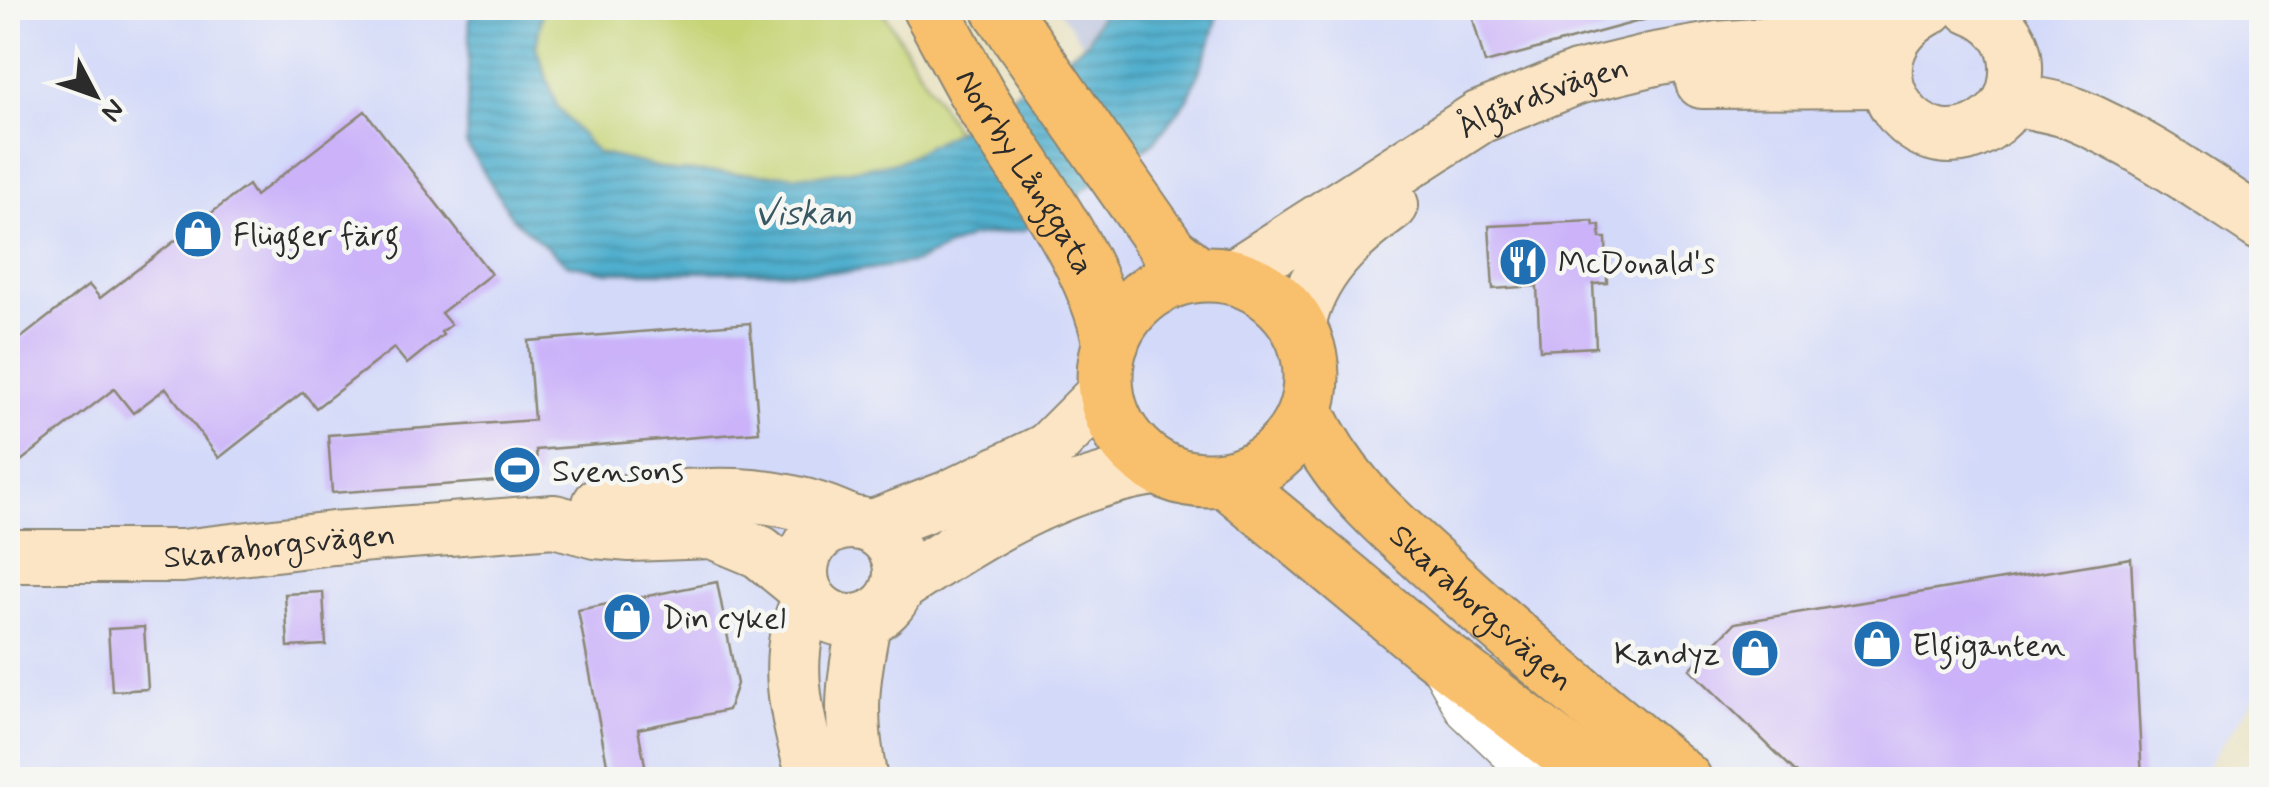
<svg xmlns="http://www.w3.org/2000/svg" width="2269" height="787" viewBox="0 0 2269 787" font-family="Mynerve,sans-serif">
  <defs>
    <pattern id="water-rules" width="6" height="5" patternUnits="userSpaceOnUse" patternTransform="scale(2.5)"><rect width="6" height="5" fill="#50afce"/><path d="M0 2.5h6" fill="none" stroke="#438fa7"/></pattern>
  </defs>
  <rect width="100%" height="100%" fill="#f6f6f2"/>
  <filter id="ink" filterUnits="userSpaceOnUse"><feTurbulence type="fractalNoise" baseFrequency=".01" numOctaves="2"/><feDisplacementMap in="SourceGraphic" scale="20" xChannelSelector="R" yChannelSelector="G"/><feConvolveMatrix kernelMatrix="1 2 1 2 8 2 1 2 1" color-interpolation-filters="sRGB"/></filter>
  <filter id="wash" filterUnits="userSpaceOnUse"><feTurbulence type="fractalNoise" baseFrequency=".0048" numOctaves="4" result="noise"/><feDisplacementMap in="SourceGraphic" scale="40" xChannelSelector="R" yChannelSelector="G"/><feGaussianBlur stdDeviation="2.25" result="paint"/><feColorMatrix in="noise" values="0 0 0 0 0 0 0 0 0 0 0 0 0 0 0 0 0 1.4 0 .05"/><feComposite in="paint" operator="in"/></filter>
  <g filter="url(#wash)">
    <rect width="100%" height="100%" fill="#e8e1bf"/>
    <path fill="#d3d9f9" d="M8,8H470L466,144L513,219L567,264L608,272H850L916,262L970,237L1025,230L1188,99L1210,44L1220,8H2261V688L2197,780L8,779Z"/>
    <path fill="#bcc3de" d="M1057,8H1103L1083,44Z"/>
    <path fill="#c6d476" stroke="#788050" stroke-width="2.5" d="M543,8H881L956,131L898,162L815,176L675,171L597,153L557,107L536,47Z"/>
    <path fill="url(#water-rules)" stroke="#3e6d7c" stroke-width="2.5" d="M470,8H543L536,47L557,107L597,153L675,171L815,176L898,162L956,131L1086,43L1104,8H1220L1210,44L1188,99L1153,143L1024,230L970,237L916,262L850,272H608L567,264L513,219L466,144Z"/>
    <g id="blocks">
      <g fill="#cbb2f9">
        <path d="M1470,8H1657L1658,16L1485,63Z"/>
        <path d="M365,111L491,274L441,313L451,325L441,332L443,335L407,364L394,348L316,408L303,392L219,458L166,388L133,413L114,389L8,471V348L89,285L100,298L248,185L255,196Z"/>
        <path d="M1593,221L1594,226L1600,225V238H1606L1607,283L1593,284L1596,347L1540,350L1537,286L1493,289L1489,226Z"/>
        <path d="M750,323L759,432L536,450L538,478L332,493L328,435L534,420L528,341Z"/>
        <path d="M2131,558L2142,780H1804L1690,669L1735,623Z"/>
        <path d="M717,582L737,684L728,710L638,729L648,780H610L578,610Z"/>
        <path d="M323,592L326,645L288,647L285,594Z"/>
        <path d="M144,627L148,689L112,691L108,629Z"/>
      </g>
    </g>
  </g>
  <g filter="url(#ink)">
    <use href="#blocks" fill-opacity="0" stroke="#8a8675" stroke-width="2.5"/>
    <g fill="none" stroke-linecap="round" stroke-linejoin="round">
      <g stroke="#8a8675" stroke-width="41">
        <path id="street" d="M1439,664L1465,710L1538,780"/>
      </g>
      <g stroke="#8a8675" stroke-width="56">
        <g id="secondary">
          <path d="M1930,8C1831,59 1919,182 1994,120C2011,106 2017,86 2016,65C2015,37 1995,17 1971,8"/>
          <path d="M1702,82L1886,81"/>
          <path d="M2011,99C2031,103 2053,106 2072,113C2140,141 2201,185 2262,225"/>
          <path id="s1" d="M1233,276L1480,117L1577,78L1655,59L1717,48L1895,34"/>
          <path d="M1299,327C1310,272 1348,237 1392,205"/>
          <path d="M599,504C687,495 770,482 852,523"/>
          <circle cx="851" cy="572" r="49"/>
          <path d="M871,527L949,497L1048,449L1106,391"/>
          <path id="s2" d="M8,556H182L333,538L554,521L596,532L630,535L712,532L760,552L804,588"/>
          <path d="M898,587C978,533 1063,481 1160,468"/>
          <path d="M809,599C779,657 798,720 814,780"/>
          <path d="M861,780C848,717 852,681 865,619"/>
        </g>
      </g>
      <g stroke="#8a8675" stroke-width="59">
        <g id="primary">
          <path id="s3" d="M930,8C948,38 963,71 982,102C1029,178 1092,254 1111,343"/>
          <path d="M1000,8L1170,252L1198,274"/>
          <circle cx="1208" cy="377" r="103"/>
          <path id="s4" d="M1306,412C1340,485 1386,521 1444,574C1521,646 1603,712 1684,780"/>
          <path d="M1226,479L1431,649L1602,780"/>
        </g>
      </g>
      <use href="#street" stroke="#fff" stroke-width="38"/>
      <use href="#secondary" stroke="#fce5c4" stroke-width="52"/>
      <use href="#primary" stroke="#f8bf6c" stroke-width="55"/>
    </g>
  </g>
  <defs>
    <g id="shop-disc" transform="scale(2.5)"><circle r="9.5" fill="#1f6fb2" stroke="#f6f6f2"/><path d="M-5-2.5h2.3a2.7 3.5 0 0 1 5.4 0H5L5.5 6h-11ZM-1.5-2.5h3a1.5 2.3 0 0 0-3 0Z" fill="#fff"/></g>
    <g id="restaurant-disc" transform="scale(2.5)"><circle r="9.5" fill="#1f6fb2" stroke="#f6f6f2"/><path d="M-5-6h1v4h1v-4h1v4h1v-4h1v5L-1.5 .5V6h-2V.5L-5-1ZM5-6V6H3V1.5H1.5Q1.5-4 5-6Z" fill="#fff"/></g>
    <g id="stadium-disc" transform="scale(2.5)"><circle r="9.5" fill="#1f6fb2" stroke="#f6f6f2"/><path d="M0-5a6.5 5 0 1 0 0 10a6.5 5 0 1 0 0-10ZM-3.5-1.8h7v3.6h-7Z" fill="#fff"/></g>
  </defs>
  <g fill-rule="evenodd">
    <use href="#shop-disc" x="198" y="234"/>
    <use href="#restaurant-disc" x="1523" y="262"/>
    <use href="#stadium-disc" x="517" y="470"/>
    <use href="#shop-disc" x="627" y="617"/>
    <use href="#shop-disc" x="1877" y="644"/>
    <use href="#shop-disc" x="1755" y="653"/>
  </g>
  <g text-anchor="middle" stroke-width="9" stroke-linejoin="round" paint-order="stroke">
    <g font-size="32" fill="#2b2b2b" stroke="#f6f6f2">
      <text dy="11" stroke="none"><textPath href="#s1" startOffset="360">Ålgårdsvägen</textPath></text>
      <text dy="11" stroke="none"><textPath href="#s3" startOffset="190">Norrby Långgata</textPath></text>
      <text dy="11" stroke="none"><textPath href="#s2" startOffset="272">Skaraborgsvägen</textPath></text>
      <text dy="11" stroke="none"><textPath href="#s4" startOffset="265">Skaraborgsvägen</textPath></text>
    </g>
    <g font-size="32" fill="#2b2b2b" stroke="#f6f6f2" text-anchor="start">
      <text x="233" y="245">Flügger färg</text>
      <text x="1558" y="273">McDonald's</text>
      <text x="552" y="481">Svensons</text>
      <text x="662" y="628">Din cykel</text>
      <text x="1912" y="655">Elgiganten</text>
      <text x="1720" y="664" text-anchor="end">Kandyz</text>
    </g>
    <g font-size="35" font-style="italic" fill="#385964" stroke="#f6f6f2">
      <text transform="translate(803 212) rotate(-2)" y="12">Viskan</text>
    </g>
  </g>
  <rect width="2269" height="787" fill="none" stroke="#f6f6f2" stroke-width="40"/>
  <g transform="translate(95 95) rotate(131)" stroke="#f6f6f2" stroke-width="8" paint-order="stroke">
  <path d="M0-8L18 38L0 25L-18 38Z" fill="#2b2b2b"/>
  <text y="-15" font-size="28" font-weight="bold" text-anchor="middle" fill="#2b2b2b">N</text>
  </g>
</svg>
